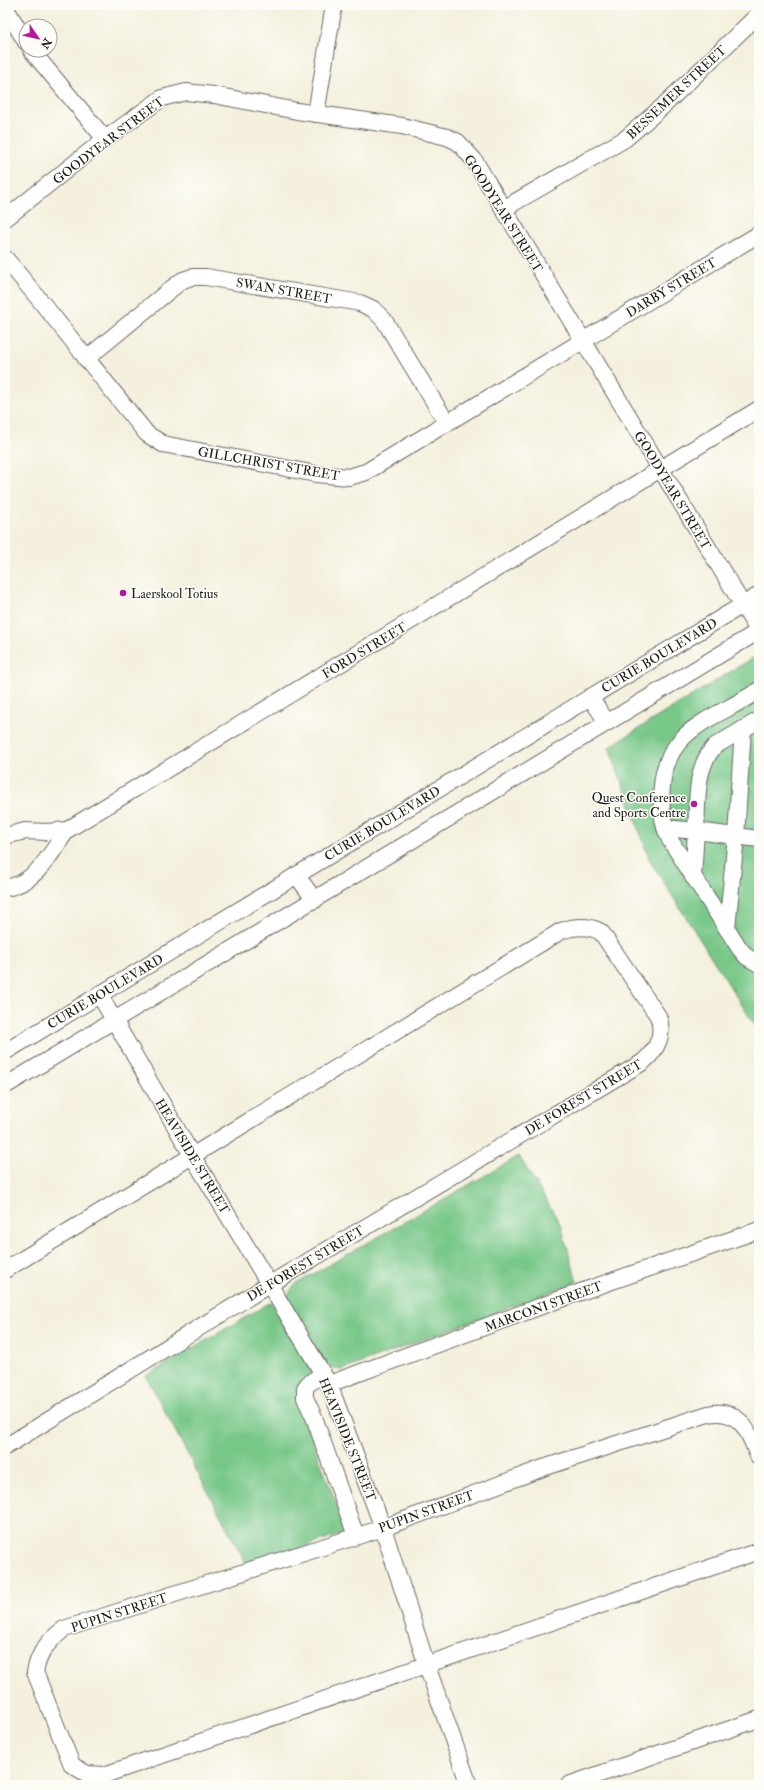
<svg xmlns="http://www.w3.org/2000/svg" width="764" height="1790" viewBox="0 0 764 1790" font-family="'IM FELL Double Pica',serif">
  <rect width="100%" height="100%" fill="#fdfcf7"/>
  <filter id="ink" filterUnits="userSpaceOnUse"><feTurbulence type="fractalNoise" baseFrequency=".025" numOctaves="2"/><feDisplacementMap in="SourceGraphic" scale="8" xChannelSelector="R" yChannelSelector="G"/><feConvolveMatrix kernelMatrix="1 2 1 2 8 2 1 2 1" color-interpolation-filters="sRGB"/></filter>
  <filter id="wash" filterUnits="userSpaceOnUse"><feTurbulence type="fractalNoise" baseFrequency=".012" numOctaves="4" result="noise"/><feDisplacementMap in="SourceGraphic" scale="16" xChannelSelector="R" yChannelSelector="G"/><feGaussianBlur stdDeviation="0.9" result="paint"/><feColorMatrix in="noise" values="0 0 0 0 0 0 0 0 0 0 0 0 0 0 0 0 0 1.4 0 .05"/><feComposite in="paint" operator="in"/></filter>
  <g filter="url(#wash)">
    <rect width="100%" height="100%" fill="#f4f0dd"/>
    <g fill="#77c788" stroke="#4a7252">
      <path d="M759,654V1032L650,861L609,747Z"/>
      <path d="M519,1156L561,1225L577,1282L342,1370L331,1369L324,1365L287,1304L288,1295L294,1285Z"/>
      <path d="M271,1302L313,1372L300,1385L295,1394L347,1532L248,1567L146,1376Z"/>
    </g>
  </g>
  <g filter="url(#ink)">
    <g fill="none" stroke-linecap="round" stroke-linejoin="round">
      <g stroke="#686660" stroke-width="18">
        <g id="minor">
          <path d="M5,7L26,42"/>
          <path d="M31,50L105,139"/>
          <path d="M316,114L334,5"/>
          <path d="M503,209L625,139L662,107L759,14"/>
          <path d="M5,219L105,139L162,98L186,92L214,95L297,111L402,126L447,137L458,142L474,160L759,632"/>
          <path d="M5,258C54,316 100,376 147,434L163,444L316,474L349,477L366,472L759,234"/>
          <path d="M86,359L171,289L183,280L192,277H206L360,303L373,309L384,320L447,423"/>
          <path d="M759,690C717,719 667,726 662,786C660,805 662,823 670,840L740,949L747,957L759,964"/>
          <path d="M590,697L607,722"/>
          <path d="M759,720L715,746C694,768 698,803 696,831L759,839"/>
          <path d="M665,828L696,831L693,877"/>
          <path d="M5,836L25,831L47,832L67,830L759,409"/>
          <path d="M296,875L315,900"/>
          <path d="M5,888C36,884 51,853 67,830"/>
          <path d="M727,929L736,836L743,729"/>
          <path d="M99,994L193,1157L329,1384L383,1528L427,1666L469,1785"/>
          <path d="M5,1052L759,595"/>
          <path d="M5,1086L759,631"/>
          <path d="M5,1270L561,931C575,926 588,925 601,932L658,1016C665,1034 657,1050 643,1062L270,1284L5,1447"/>
          <path d="M323,1374L308,1384L305,1388V1398L314,1417L356,1536"/>
          <path d="M329,1384L566,1297L759,1230"/>
          <path d="M759,1458C749,1432 740,1407 708,1414L543,1468L383,1528L64,1629C48,1641 39,1652 35,1672L72,1765L87,1774L104,1775L759,1551"/>
          <path d="M568,1785L759,1719"/>
        </g>
      </g>
      <use href="#minor" stroke="#fff" stroke-width="16"/>
    </g>
  </g>
  <g fill="#b5179e" stroke="#fdfcf7" stroke-width="1.5">
    <circle cx="123" cy="593" r="4"/>
    <circle cx="694" cy="804" r="4"/>
  </g>
  <g text-anchor="middle" stroke-width="3" stroke-linejoin="round" paint-order="stroke">
    <g font-size="13" fill="#1c1c1c" stroke="#fdfcf7">
      <text transform="translate(676 92) rotate(-43)" y="5">BESSEMER STREET</text>
      <text transform="translate(108 140) rotate(-37)" y="5">GOODYEAR STREET</text>
      <text transform="translate(504 213) rotate(58)" y="5">GOODYEAR STREET</text>
      <text transform="translate(671 287) rotate(-31)" y="5">DARBY STREET</text>
      <text transform="translate(284 290) rotate(10)" y="5">SWAN STREET</text>
      <text transform="translate(269 463) rotate(10)" y="5">GILLCHRIST STREET</text>
      <text transform="translate(673 490) rotate(59)" y="5">GOODYEAR STREET</text>
      <text transform="translate(364 650) rotate(-31)" y="5">FORD STREET</text>
      <text transform="translate(659 655) rotate(-31)" y="5">CURIE BOULEVARD</text>
      <text transform="translate(382 823) rotate(-31)" y="5">CURIE BOULEVARD</text>
      <text transform="translate(105 991) rotate(-31)" y="5">CURIE BOULEVARD</text>
      <text transform="translate(583 1097) rotate(-31)" y="5">DE FOREST STREET</text>
      <text transform="translate(193 1156) rotate(59)" y="5">HEAVISIDE STREET</text>
      <text transform="translate(305 1263) rotate(-31)" y="5">DE FOREST STREET</text>
      <text transform="translate(543 1306) rotate(-20)" y="5">MARCONI STREET</text>
      <text transform="translate(348 1439) rotate(68)" y="5">HEAVISIDE STREET</text>
      <text transform="translate(426 1511) rotate(-20)" y="5">PUPIN STREET</text>
      <text transform="translate(119 1612) rotate(-18)" y="5">PUPIN STREET</text>
    </g>
    <g font-size="13" fill="#1c1c1c" stroke="#fdfcf7" text-anchor="start">
      <text x="131" y="598">Laerskool Totius</text>
      <text x="686" y="802" text-anchor="end">Quest Conference<tspan x="686" dy="15">and Sports Centre</tspan></text>
    </g>
  </g>
  <rect width="764" height="1790" fill="none" stroke="#fdfcf7" stroke-width="20"/>
  <g transform="translate(38 38) rotate(124)"><circle r="19" fill="#fdfcf7" stroke="#a3a29f"/>
  <path d="M0-3L7 15L0 10L-7 15Z" fill="#b5179e"/>
  <text y="-6" font-size="11" font-weight="bold" text-anchor="middle" fill="#1c1c1c">N</text>
  </g>
</svg>
